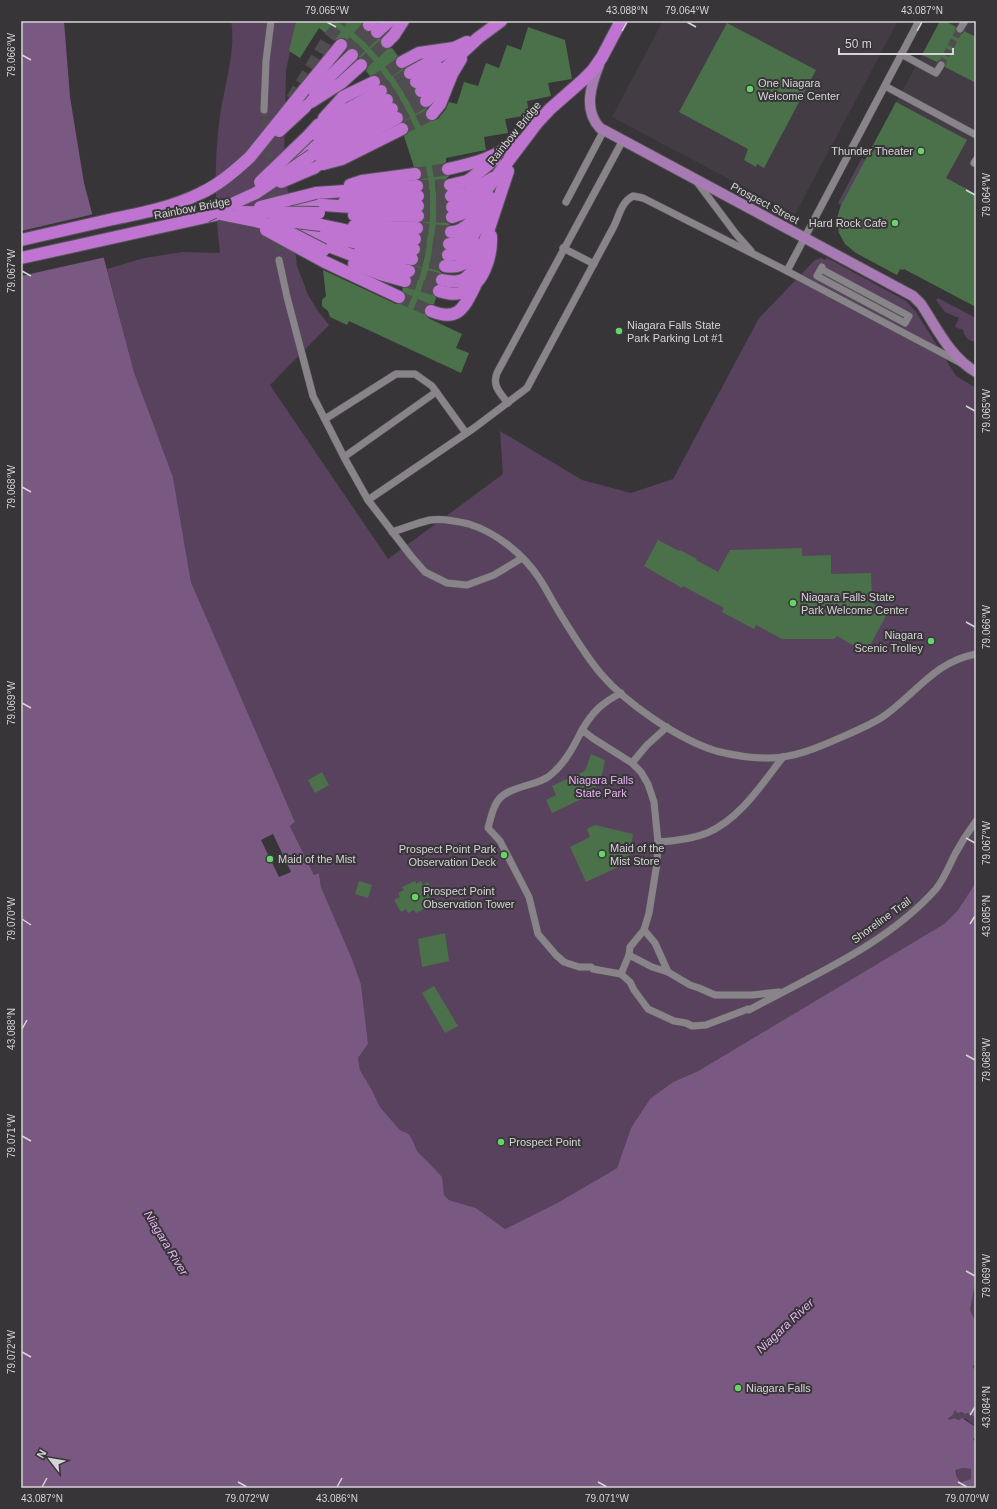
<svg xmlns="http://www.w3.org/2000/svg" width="997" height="1509" viewBox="0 0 997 1509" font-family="Arial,sans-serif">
  <rect width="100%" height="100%" fill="#383539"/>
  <g fill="#443c45">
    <path d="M663,21H898L795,214L612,117Z"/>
    <path d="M940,21H968L976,25V307L904,269L903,270L900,269L897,275L856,253L843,241L839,233L837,224L838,215L841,205Z"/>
  </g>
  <g fill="#58425e">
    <path d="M231,21H296L286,71L284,160L297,266L308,295L318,311L329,325L270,385L388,559L503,474L500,431L582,480L631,493L673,479L759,318L815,260L821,258L825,260L827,258L906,301L916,312L956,376L976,388V882L958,910L944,924L698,1071L673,1082L631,1128L617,1168L557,1203L505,1229L476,1208L449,1200L444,1195L441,1177L430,1164L417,1151L413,1141L409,1134L400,1130L380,1107L372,1090L360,1070L358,1058L368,1044L367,1034L361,984L352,959L321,887L319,873L314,875L290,826L295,822L191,582L173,477L134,372L107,269L144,258L183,252L220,253C215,212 214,165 219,124C222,93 237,51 231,21Z"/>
    <path d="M862,158L865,160L841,205L838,203Z"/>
    <path d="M938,298L976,318V342C969,341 965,338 963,330L955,327L959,318L945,312L936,300Z"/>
    <path d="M976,1278V1322L970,1310Z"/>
    <path d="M955,1410L965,1414L968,1413L976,1418L975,1426L966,1419L960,1420L954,1418L949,1420L948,1418L952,1416Z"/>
    <path d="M963,1468L971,1469V1479L961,1482C958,1480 955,1474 957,1470Z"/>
  </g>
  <path fill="#795881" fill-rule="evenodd" d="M21,21H64L70,97L84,183L134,372L173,477L191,582L295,822L290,826L314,875L319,873L321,887L352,959L361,984L367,1034L368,1044L358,1058L360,1070L372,1090L380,1107L400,1130L409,1134L413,1141L417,1151L430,1164L442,1177L444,1195L449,1200L476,1208L505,1229L557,1203L617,1168L631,1128L650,1099L673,1082L698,1071L944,924L958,910L976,882V1278L970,1310L976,1322V1364L973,1366L976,1373V1418L968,1413L965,1414L961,1412L958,1413L955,1410L952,1416L948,1418L949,1420L954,1418L959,1420L962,1418L974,1426L976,1421V1437L973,1439L976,1443V1488H21ZM963,1468L971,1469V1479L961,1482C958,1480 955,1474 956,1470Z"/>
  <g fill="#383539">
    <path d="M94,214L106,257L21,276V231Z"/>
    <path d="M273,834L291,872L279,877L261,840Z"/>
  </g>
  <g fill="#4b714a">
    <path d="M296,21H363L362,28L364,31L370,32L371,37L374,39L381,38L380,44L381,47L385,49L392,48L398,56L395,61V65L398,69H404L403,76L409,80V86L414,89L415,96L419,98L420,106L427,108L425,112V116L428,120L431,121L438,119L446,109L449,102L457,104L464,82L478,86L486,63L499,68L507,45L521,50L528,27L565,40L572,79L548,83L551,96L527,101L529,115L505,119L508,133L484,137L486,150L446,158V162L441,166L442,174L449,176L445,180L443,186L446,191L444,197L447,202L445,206L447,212L445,219L447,223L451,224L447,226L444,230V234L446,237L442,241V245L444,249L441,255L442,259L439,262L438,266V270L442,273L436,276L435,279L436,284L432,289V293L436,298L434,304H429L426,306L424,312L428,318L462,334L456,348L469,353L461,373L349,321L347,325L330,317L328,311L322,306V300L326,296L323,270L396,304L404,303L406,296L402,290L403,288L410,287L412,283V278L416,272L414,266L419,260L418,255L421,250L420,245L422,239L421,234L424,229L422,222L425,216L423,211L425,206L423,201L425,195L423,190L424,185L420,179L422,173L418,167H414L404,136L408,133L409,126L403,122L404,115L399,111L398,105L394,102L393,96L388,93L387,87L381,84V79L378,76L374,75L370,76L366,71L368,67V63L364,58H359V54L357,50L351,48L347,49L348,46L346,39L342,38L335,40L319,28L300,58L289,51Z"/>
    <path d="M940,21H945L956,27L955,31L958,33L962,34L964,31L976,37V83L945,67L946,63L943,61L939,60L937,62L922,55Z"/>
    <path d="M727,23L816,70L764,168L757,164L756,167L744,160L748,149L679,112Z"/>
    <path d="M896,102L967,140L946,178L976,194V307L904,269L903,270L900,269L897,275L856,253L845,244L839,233L837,218L841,205Z"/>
    <path d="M658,540L679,551L680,550L697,559L696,560L718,572L730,550L802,548V556L831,555V574L871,573L872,603L888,612L866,653L837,636L834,639H782L756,625L754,629L722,612L724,608L683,586L682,588L644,566Z"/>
    <path d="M591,754L605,760L602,774L592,794L552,813L546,800L556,795L552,786L585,771Z"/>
    <path d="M322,772L329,785L315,793L308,780Z"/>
    <path d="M595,825L633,834L629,862L586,882L570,847L590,837L587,829Z"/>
    <path d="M359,881L372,885L368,898L355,894Z"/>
    <path d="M415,881L416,884L421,881L423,885L428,882L435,895L429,897L431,901L426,903L428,907L416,913L414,910L408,913L406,909L401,912L394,900L400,897L398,893L404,890L402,887Z"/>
    <path d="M445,933L449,961L422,967L418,939Z"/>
    <path d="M434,986L458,1026L445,1033L422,993Z"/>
  </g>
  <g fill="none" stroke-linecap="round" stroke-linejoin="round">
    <g stroke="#504d51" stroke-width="7" stroke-dasharray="7 3.5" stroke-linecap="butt">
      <path d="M941,65L960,29"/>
      <path d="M264,110L274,206"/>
      <path d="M276,235L279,260"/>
    </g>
    <g stroke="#504d51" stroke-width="12" stroke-dasharray="12 6" stroke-linecap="butt">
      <path d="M346,50L369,25"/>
      <path d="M352,55L377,32"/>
      <path d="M361,65L387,42"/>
      <path d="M374,82L402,62"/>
      <path d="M381,91L410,73"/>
      <path d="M292,99L327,40L342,21"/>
      <path d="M387,100L416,82"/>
      <path d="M392,109L421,91"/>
      <path d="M397,118L426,101"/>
      <path d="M402,129L432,114"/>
      <path d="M415,174L448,169"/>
      <path d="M417,186L450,185"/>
      <path d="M418,196H451"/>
      <path d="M418,206L452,207"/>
      <path d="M418,216L452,217"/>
      <path d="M417,228L451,232"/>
      <path d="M415,239L449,244"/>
      <path d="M414,249L448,255"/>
      <path d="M412,259L445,266"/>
      <path d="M409,271L442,280"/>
      <path d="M405,281L439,291"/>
      <path d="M399,297L431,311"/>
    </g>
    <g stroke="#565357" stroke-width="8">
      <g id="minor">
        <path d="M960,29L965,21"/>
        <path d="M901,54L936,73L941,65"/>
        <path d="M885,86L976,135"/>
        <path d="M264,110L266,61L271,21"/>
        <path d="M974,163L976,160"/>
        <path d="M697,182L736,234L751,251"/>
        <path d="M566,202L604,130"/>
        <path d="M563,248L594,264"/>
        <path d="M279,260L287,297L313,396L345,459L368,500L411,556L425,572L447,583L467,585L494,575L522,558"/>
        <path d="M822,267L823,270L909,316L905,323L817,276Z"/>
        <path d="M787,271L919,21"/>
        <path d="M508,403C500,393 492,386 497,373L623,140"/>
        <path d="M325,419L396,374H415L432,386L466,433"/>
        <path d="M344,457L436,392"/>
        <path d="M368,500L474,428L527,388L613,228C619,217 621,202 633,196L643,198L787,271L959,362"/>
        <path d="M392,532C405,528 417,523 430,520C442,518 457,521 469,524C497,533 523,554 539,578C546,588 552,601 559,612C572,633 585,655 601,674C627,704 678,739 716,751C732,755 749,758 765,758C795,759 824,745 851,733C864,727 877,722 888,713C919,690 935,662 976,654"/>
        <path d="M582,730L594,739L632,763L641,772L648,784L654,802L658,842L657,863L649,913L644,930L630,947L629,955L621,974L593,969L591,967H579L564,962L556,955L538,934L529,897L500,841L488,828C496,798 497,794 528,785C535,783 542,781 548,777C564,765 573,748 582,730Z"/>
        <path d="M582,730C593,711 602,703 621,693"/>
        <path d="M632,763L647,745L667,727"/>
        <path d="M658,842C675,841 692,839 707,833C740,819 762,784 783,757"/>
        <path d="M644,930L655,943L668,972"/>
        <path d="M629,955L652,967L668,972L690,985L699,988L715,995H752L779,992"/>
        <path d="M621,974L630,982L634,990L648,1009L674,1021L686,1023L692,1026L706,1025L748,1009L749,1010C813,975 886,945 936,889C944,879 949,866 955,854C961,843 968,832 976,821"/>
      </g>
    </g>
    <g stroke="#565357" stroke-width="12">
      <path id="major" d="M599,65C591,85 583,110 600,128L913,296L921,304C937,328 950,357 976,372"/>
    </g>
    <g stroke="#565357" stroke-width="14">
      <g id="highway">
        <path d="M369,25L372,21"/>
        <path d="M377,32L389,21"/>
        <path d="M387,42L394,35L403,21"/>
        <path d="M402,62L419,53L454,48L467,42"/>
        <path d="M410,73L447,52"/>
        <path d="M416,82L439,68"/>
        <path d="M304,90L341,45"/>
        <path d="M421,91L478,38L501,21"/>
        <path d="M426,101L434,94L445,79"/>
        <path d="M311,102L341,83L361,65"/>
        <path d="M298,112L318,88L352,55"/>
        <path d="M432,114L440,104L452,74L461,59"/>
        <path d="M324,118L343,97L374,82"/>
        <path d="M309,135L318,125L381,91"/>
        <path d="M312,155L332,141L392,109"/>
        <path d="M291,158L326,133L387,100"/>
        <path d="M323,164L342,159L402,129"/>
        <path d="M314,168L336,151L397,118"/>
        <path d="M448,169C475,163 496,158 517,140"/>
        <path d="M350,185L362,181L415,174"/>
        <path d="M450,185L467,181L473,177L495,159"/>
        <path d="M316,193L417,186"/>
        <path d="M451,196L468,193L493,178"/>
        <path d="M344,202L365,198L418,196"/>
        <path d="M277,204L323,205L366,208L418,206"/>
        <path d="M452,207L465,203L478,192"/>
        <path d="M354,215L418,216"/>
        <path d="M452,217L467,212L475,205L537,123L550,109L583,80L593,70L602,57L621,21"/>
        <path d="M295,224L328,237L364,244L414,249"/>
        <path d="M321,225L364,234L415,239"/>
        <path d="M354,226L417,228"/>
        <path d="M451,232C467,232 482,210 491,198"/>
        <path d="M21,240C52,233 83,226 113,219C143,213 173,207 201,193C219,185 235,171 250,157"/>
        <path d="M313,240L370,262L409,271"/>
        <path d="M449,244C462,244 465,236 472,226"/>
        <path d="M360,251L370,254L412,259"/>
        <path d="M448,255L459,254L466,249L487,210"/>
        <path d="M21,258L215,215"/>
        <path d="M325,262L399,297"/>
        <path d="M354,264L380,274L405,281"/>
        <path d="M445,266C464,269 471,260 476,244"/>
        <path d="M442,280C461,284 466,281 477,265L508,171"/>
        <path d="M439,291C446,293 453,295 460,293C483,287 492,257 491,236"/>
        <path d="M431,311C458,322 464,308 475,286"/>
      </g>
    </g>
    <use href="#minor" stroke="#888489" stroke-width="7"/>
    <use href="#major" stroke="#a87ab4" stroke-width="10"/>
    <use href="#highway" stroke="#be74d0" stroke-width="12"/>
    <g stroke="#565357" stroke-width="14" stroke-linecap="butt">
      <g id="highway-bridge">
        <path d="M279,131L306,106"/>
        <path d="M250,157L304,90"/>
        <path d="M260,182L309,135"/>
        <path d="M281,182L314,168"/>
        <path d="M260,207L316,193"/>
        <path d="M239,212L319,213"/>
        <path d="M221,214L260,222L285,230L324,250"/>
        <path d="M206,216L256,193L312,155"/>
        <path d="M275,217L287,221L321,225"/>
        <path d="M266,230L325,262"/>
      </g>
    </g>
    <use href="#highway-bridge" stroke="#be74d0" stroke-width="12"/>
  </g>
  <path fill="none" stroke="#d6d4d6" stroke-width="1.5" d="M327,22L336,27M687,22L696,27M622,31L627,22M917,31L922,22M22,55L31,60M966,190L975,195M22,271L31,276M966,406L975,411M22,487L31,492M966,622L975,627M22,703L31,708M966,838L975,843M22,919L31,925M970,924L975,916M22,1029L27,1020M966,1055L975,1060M22,1136L31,1141M966,1271L975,1276M22,1352L31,1357M970,1415L975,1407M238,1482L247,1487M598,1482L607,1487M958,1482L967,1487M42,1487L47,1478M337,1487L342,1478"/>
  <g fill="#66d466" stroke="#383539" stroke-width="1.5">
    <circle cx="750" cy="89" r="4"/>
    <circle cx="921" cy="151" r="4"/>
    <circle cx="895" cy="223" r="4"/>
    <circle cx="619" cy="331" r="4"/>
    <circle cx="793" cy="603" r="4"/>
    <circle cx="931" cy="641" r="4"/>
    <circle cx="602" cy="854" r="4"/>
    <circle cx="504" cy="855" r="4"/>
    <circle cx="270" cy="859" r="4"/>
    <circle cx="415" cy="897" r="4"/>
    <circle cx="501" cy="1142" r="4"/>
    <circle cx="738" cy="1388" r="4"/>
  </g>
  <g text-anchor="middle" stroke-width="4" stroke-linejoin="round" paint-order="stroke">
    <g font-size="11" fill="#d6d4d6" stroke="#383539" text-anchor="start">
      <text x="758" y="87">One Niagara<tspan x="758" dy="13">Welcome Center</tspan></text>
      <text x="913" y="155" text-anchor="end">Thunder Theater</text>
      <text x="887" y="227" text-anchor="end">Hard Rock Cafe</text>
      <text x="627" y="329">Niagara Falls State<tspan x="627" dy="13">Park Parking Lot #1</tspan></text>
      <text x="801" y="601">Niagara Falls State<tspan x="801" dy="13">Park Welcome Center</tspan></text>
      <text x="923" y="639" text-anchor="end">Niagara<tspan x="923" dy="13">Scenic Trolley</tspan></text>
      <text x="610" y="852">Maid of the<tspan x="610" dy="13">Mist Store</tspan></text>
      <text x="496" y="853" text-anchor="end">Prospect Point Park<tspan x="496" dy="13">Observation Deck</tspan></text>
      <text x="278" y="863">Maid of the Mist</text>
      <text x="423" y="895">Prospect Point<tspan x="423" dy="13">Observation Tower</tspan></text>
      <text x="509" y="1146">Prospect Point</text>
      <text x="746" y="1392">Niagara Falls</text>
    </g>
    <g font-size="11" fill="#d6d4d6" stroke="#383539">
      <text transform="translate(514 133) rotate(-51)" y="4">Rainbow Bridge</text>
      <text transform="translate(765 203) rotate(28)" y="4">Prospect Street</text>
      <text transform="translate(192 208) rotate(-11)" y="4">Rainbow Bridge</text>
      <text transform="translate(881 920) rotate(-36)" y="4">Shoreline Trail</text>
    </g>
    <g font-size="11" fill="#e8b4f5" stroke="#383539">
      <text x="601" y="784">Niagara Falls<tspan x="601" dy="13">State Park</tspan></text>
    </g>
    <g font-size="12" font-style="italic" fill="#e8b4f4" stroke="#383539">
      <text transform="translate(166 1243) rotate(59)" y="4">Niagara River</text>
      <text transform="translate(785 1326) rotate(-43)" y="4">Niagara River</text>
    </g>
  </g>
  <rect width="997" height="1509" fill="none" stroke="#383539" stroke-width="44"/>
  <g transform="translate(50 1459) rotate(301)" stroke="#383539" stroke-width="3" paint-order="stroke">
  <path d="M0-3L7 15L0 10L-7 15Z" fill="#d6d4d6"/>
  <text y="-6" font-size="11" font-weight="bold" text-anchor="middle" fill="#d6d4d6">N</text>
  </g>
  <path d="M839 48v6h114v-6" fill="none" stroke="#d6d4d6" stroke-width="2"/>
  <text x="845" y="48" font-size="12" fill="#d6d4d6" stroke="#383539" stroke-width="3" paint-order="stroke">50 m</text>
  <rect x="22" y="22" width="953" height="1465" fill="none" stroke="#d6d4d6" stroke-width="1.5"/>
  <g font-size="10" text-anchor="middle" fill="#d6d4d6">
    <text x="327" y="14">79.065°W</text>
    <text x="627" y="14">43.088°N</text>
    <text x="687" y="14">79.064°W</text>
    <text x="922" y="14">43.087°N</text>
    <text transform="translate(11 55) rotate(-90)" y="4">79.066°W</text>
    <text transform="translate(986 195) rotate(-90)" y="4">79.064°W</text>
    <text transform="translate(11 271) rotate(-90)" y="4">79.067°W</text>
    <text transform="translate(986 411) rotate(-90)" y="4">79.065°W</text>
    <text transform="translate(11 487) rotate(-90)" y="4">79.068°W</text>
    <text transform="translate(986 627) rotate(-90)" y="4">79.066°W</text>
    <text transform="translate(11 703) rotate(-90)" y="4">79.069°W</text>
    <text transform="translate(986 843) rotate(-90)" y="4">79.067°W</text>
    <text transform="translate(986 916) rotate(-90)" y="4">43.085°N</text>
    <text transform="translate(11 919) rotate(-90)" y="4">79.070°W</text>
    <text transform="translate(11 1029) rotate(-90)" y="4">43.088°N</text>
    <text transform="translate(986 1060) rotate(-90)" y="4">79.068°W</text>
    <text transform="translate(11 1136) rotate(-90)" y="4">79.071°W</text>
    <text transform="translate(986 1276) rotate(-90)" y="4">79.069°W</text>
    <text transform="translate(11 1352) rotate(-90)" y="4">79.072°W</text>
    <text transform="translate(986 1407) rotate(-90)" y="4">43.084°N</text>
    <text x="42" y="1502">43.087°N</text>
    <text x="247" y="1502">79.072°W</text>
    <text x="337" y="1502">43.086°N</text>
    <text x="607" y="1502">79.071°W</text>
    <text x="967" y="1502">79.070°W</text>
  </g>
</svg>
